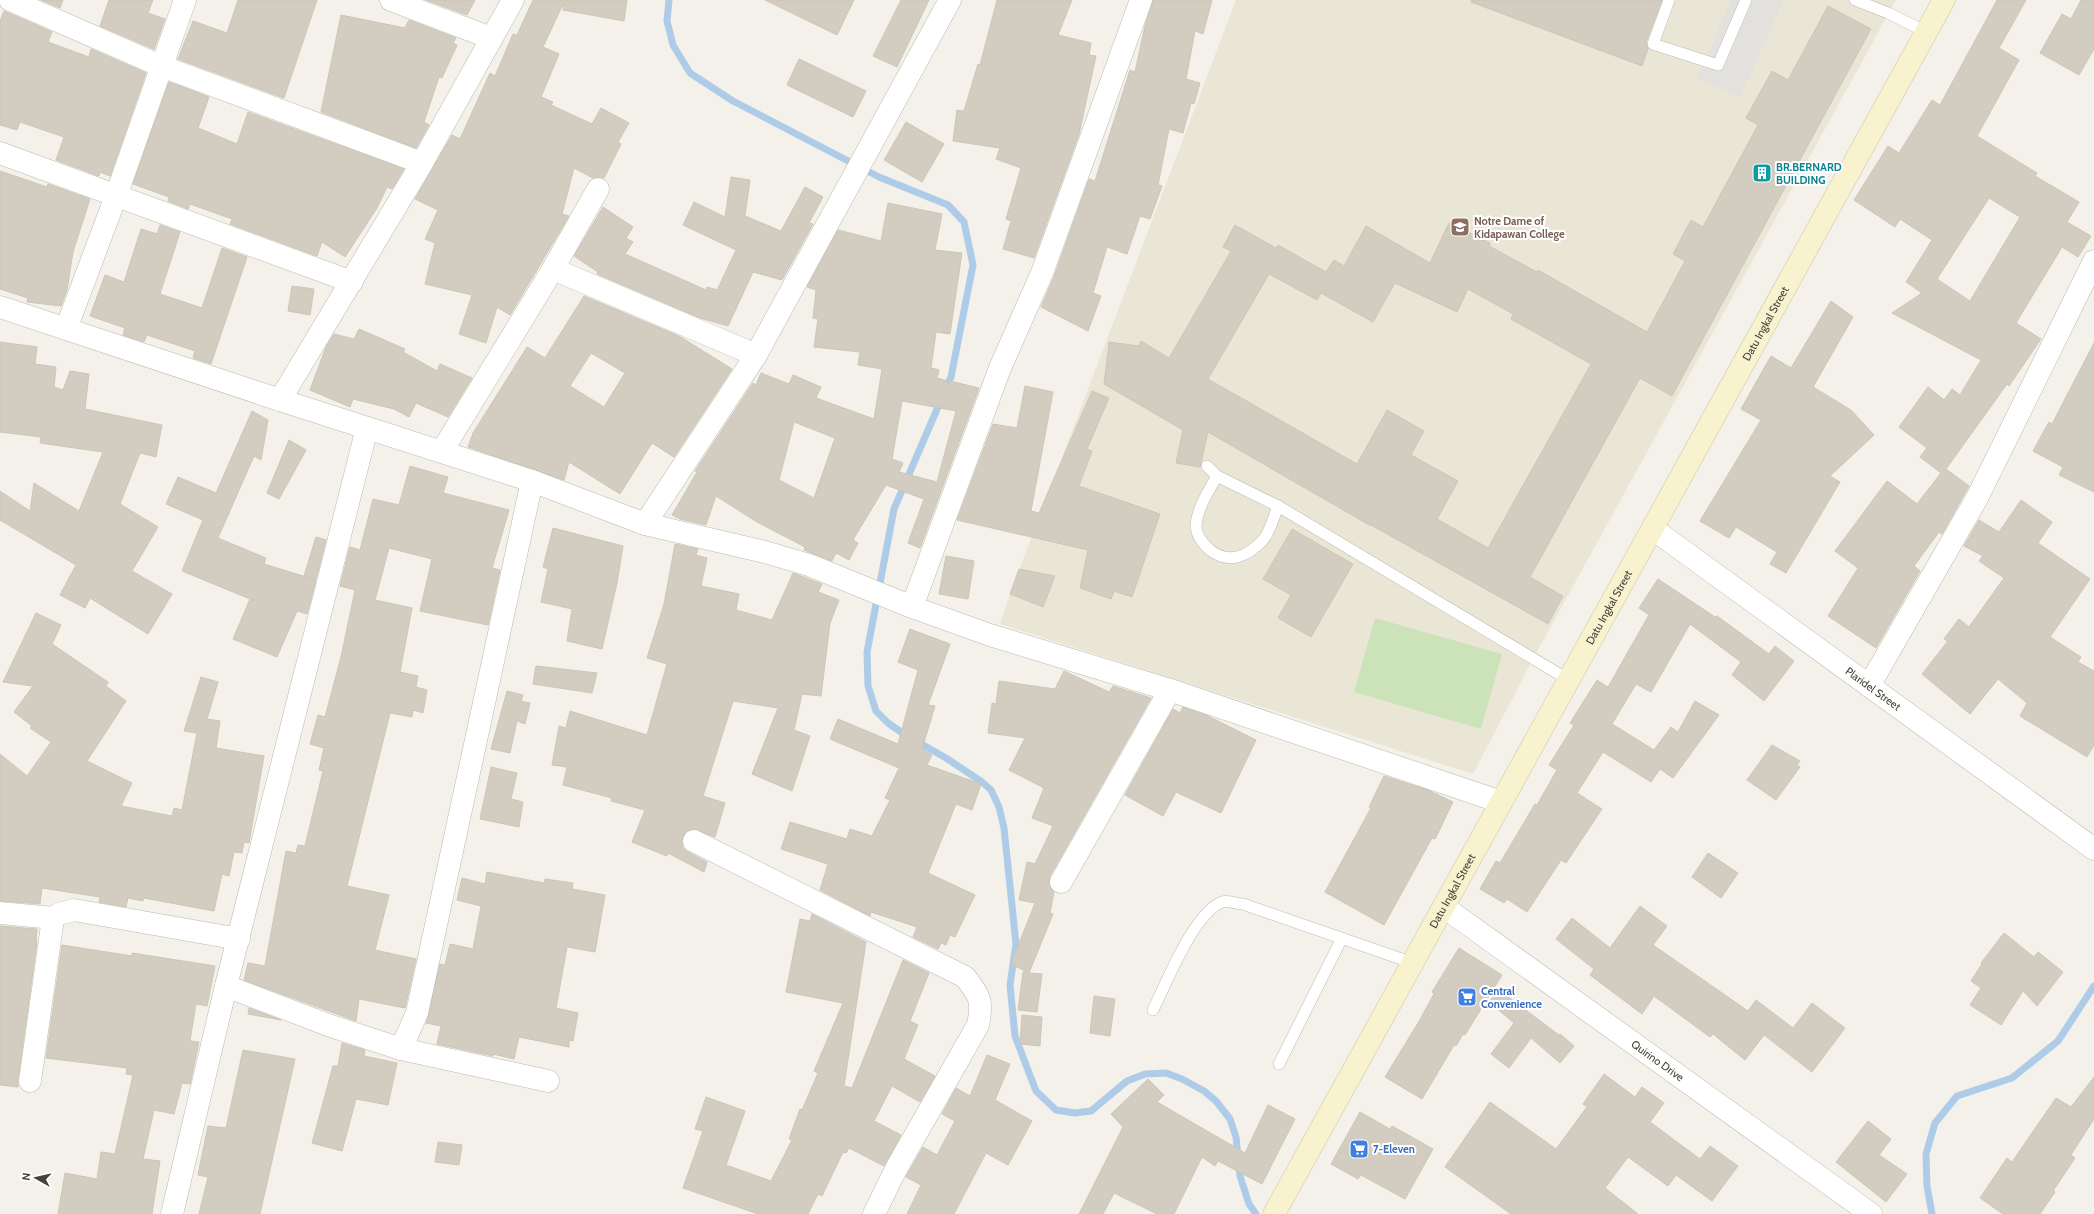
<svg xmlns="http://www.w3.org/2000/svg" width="2094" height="1214" viewBox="0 0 2094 1214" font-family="Cabin,sans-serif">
  <rect width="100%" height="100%" fill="#f3f1ea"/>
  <path fill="#eae6d6" d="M1236,0H1896L1533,659L1473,774L1000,624L1010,594Z"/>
  <path fill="#cce2b8" d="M1375,618L1502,654L1481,729L1354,692Z"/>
  <path fill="#e2e1de" d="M1731,0H1784L1740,97L1697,78Z"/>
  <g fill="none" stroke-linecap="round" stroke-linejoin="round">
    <g stroke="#aecbe8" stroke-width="7">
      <path d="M669,0L667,21L673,45L690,73L733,101L879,177L948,205L964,222L973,265L951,377L945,391"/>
      <path d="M941,400L894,509L867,652L868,686L876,711L888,723L904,734L946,758L982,782L991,790L999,807L1004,828L1016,944L1010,985L1015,1036L1036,1091L1056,1110L1075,1113L1091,1111L1127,1081L1145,1074L1166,1073L1182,1079L1204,1091L1216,1101L1230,1119L1236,1137L1240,1176L1249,1204L1256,1214"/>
      <path d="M1932,1214L1927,1186L1926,1154L1935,1123L1957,1096L2012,1078L2058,1041L2094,986"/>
    </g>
  </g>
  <g fill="#d3cdc1" stroke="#cdc6b5" fill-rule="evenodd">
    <path d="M41,0H63L60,8Z"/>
    <path d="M109,0H153L148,13L165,19L154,49L100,26Z"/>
    <path d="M238,0H317L284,98L178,59L193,21L227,33Z"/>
    <path d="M426,0H475L467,15Z"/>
    <path d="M533,0H627L624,21L563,10L564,2L543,47L559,54L541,97L553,102L551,105L592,124L601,108L629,123L618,142L621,144L604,178H593L574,168L562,214L569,216L510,315L497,307L486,343L459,334L472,295L425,284L435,243L425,239L438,210L415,199L452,135L460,139L490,73L495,76L513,34L517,35Z"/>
    <path d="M765,0H854L837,35Z"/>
    <path d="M901,0H929L897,67L873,56Z"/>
    <path d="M997,0H1072L1058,35L1091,43L1089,55L1096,56L1079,134L1034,258L1003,249L1011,221L1006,219L1021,168L996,159L1000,148L953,141L957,110L964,111L978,64L980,65Z"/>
    <path d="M1153,0H1212L1203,34L1195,31L1186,79L1200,83L1194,104L1191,103L1183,133L1169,129L1158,185L1162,186L1150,219L1140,216L1127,254L1107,247L1093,293L1101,296L1088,331L1041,307L1054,277L1089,179L1095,181L1130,70L1135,72L1145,26Z"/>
    <path d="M1472,0H1662L1646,42L1648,49L1642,66L1471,2Z"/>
    <path d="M1997,0H2026L1999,48L2019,60L1977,136L2037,173L2035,176L2079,202L2067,222L2091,236L2078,257L2062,247L2016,323L2041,339L2009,386L2007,384L1946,469L1969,486L1942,534L1939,532L1914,566L1920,571L1876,648L1828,616L1858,568L1835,551L1887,481L1917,504L1941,473L1920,457L1927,448L1899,427L1928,387L1944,400L1952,389L1960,395L1981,360L1892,313L1922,293L1906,282L1932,240L1900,219L1895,227L1854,200L1888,146L1899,153L1932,100L1940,105ZM1989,198L2020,217L1970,301L1937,279Z"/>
    <path d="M2081,0H2094V49L2079,75L2040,53L2062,14L2071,19Z"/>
    <path d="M1828,6L1871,29L1672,396L1640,378L1530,577L1563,596L1548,624L1371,525V526L1208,432L1200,467L1176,463L1183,430L1104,384L1109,342L1139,346L1141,341L1169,358L1231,251L1223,247L1235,225L1276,248L1278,245L1326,272L1334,260L1344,266L1366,226L1430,263L1449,223L1490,243L1489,246L1537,272L1538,270L1647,332L1685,261L1673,254L1691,220L1703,227L1758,125L1746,118L1772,71L1788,80ZM1269,274L1317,300L1321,293L1373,322L1395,283L1457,312L1468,289L1513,314L1511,319L1591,364L1488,548L1437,519L1458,481L1411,455L1424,431L1387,410L1357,464L1208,379Z"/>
    <path d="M4,11L52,32L48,42L89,57L91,49L146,73L110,176L100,172L99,176L56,160L64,137L20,122L17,130L0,125V21Z"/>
    <path d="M341,15L405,28L409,20L456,38L453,43L457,45L442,78L439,77L424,122L429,125L416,148L321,112Z"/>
    <path d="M799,59L866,91L853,117L787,85Z"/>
    <path d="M169,82L209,97L198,128L237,144L248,112L404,169L392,189L387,187L377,208L345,257L322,242L317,256L230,224L232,219L190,204L188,209L168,201L169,197L133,184Z"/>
    <path d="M906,122L944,144L922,182L884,160Z"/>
    <path d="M0,171L47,187L48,184L90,199L73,252L67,290L61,306L27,302L28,298L0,289Z"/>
    <path d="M731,177L750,180L745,216L781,231L805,187L823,197L809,223L813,224L782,280L753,272L728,326L700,318L597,274L598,272L574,256L603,207L633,227L626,238L633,242L625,254L706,290L707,287L717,290L736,250L683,225L694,202L725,217Z"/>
    <path d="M888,203L942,214L935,250L962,253L950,334L936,332L931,368L939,370L937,378L948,381V385L950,381L979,388L920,548L908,543L924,499L886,485L853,540L858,543L849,560L836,553L832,561L804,550L805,547L757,522L716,496L706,525L680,519L672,515L697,472L695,471L753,383L756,385L761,373L789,384L793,375L821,387L816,398L874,419L882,369L858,365L860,352L814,347L818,319L813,318L816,290L807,287L838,230L881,241ZM902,401L956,411L937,482L899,472L903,463L892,459ZM794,422L835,438L814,498L779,480Z"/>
    <path d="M160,225L180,232L160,294L202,308L222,248L247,257L211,364L193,358L195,351L147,335L144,342L123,335L125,328L90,316L105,275L124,282L141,229L157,234Z"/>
    <path d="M292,286L314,289L310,315L288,311Z"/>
    <path d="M584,296L679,336L732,369L674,457L652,443L620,494L569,462L564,480L468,447L473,433L527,347L545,358ZM591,353L625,373L604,407L570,386Z"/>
    <path d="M1831,301L1853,317L1813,387L1851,410L1874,435L1830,476L1840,482L1786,573L1770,564L1777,552L1736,527L1729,538L1700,521L1761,420L1741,409L1771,356L1791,368Z"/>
    <path d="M359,329L405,349L403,352L437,371L440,364L472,378L448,417L416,403L409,417L394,409L353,399L350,407L310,390L326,347L334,334L354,339Z"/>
    <path d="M0,342L37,347L35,364L56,367L54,387L63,390L70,371L89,374L85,409L162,425L156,457L140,453L120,504L158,527L132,571L172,594L148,634L90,598L85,608L60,595L76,565L0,520V491L30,511L34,483L79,511L103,452L40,443L41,437L0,432Z"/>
    <path d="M2094,343V492L2059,475L2063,467L2033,451L2049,422L2052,424Z"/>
    <path d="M1025,386L1053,392L1031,511L1039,513L1092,391L1109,398L1087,449L1092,451L1079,486L1160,514L1132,597L1114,591L1111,599L1080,588L1088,550L957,520L993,424L1017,428Z"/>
    <path d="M252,411L268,420L261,460L254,456L218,538L266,558L264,564L316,580L307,614L297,611L277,657L233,639L250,599L182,571L203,520L166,504L178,477L216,493Z"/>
    <path d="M289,440L306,450L279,499L267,493Z"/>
    <path d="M410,466L448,477L443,493L509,510L492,568L500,570L488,625L420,611L432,559L389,548L375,600L412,608L400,672L418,676L416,687L427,690L423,713L413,710L412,717L390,713L347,886L389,895L375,950L416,959L405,1008L359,999L356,1021L244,980L248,963L265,966L286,851L296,853L298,845L305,846L323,771L319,770L324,748L310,744L318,715L325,717L341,657L355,590L340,586L350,547L360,550L373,499L399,505Z"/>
    <path d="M2021,500L2052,522L2038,543L2090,579L2050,637L2081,657L2078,662L2094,671V745L2087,757L2020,716L2027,703L1998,679L1970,714L1922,674L1948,641L1944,639L1959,619L1969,627L2004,578L1979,561L1983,556L1964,546L1979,520L1999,532Z"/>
    <path d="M553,528L623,546L617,583L602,649L567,641L572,609L541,602L548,569L543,567Z"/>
    <path d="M1292,529L1353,564L1311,637L1278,618L1291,595L1263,579Z"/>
    <path d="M316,537L326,540L316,579L304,576Z"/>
    <path d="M675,544L698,549L696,555L707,558L701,586L739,594L736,610L772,620L793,573L822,584L818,592L839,600L830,623L821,696L802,694L794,730L810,736L792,791L752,774L778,708L733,701L703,796L725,803L715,837L693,829L687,831L683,836L682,841L683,848L688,852L707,862L704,872L668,853L667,856L632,842L645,810L611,801L612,798L563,785L567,767L552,765L559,726L566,728L570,711L647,735L667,664L647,658L664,604Z"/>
    <path d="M946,556L974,561L968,599L939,594Z"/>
    <path d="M1019,569L1055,576L1043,607L1010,594Z"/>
    <path d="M1658,579L1715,617L1717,616L1769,654L1775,646L1794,661L1764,701L1732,675L1741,662L1690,624L1651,692L1636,684L1612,724L1654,750L1671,727L1678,732L1695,701L1719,715L1673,778L1660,769L1651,782L1603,752L1577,793L1602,809L1566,863L1561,860L1527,912L1507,899L1504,903L1480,889L1496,861L1500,863L1535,804L1537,805L1557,770L1549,765L1574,725L1570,723L1597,680L1608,687L1649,615L1639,608Z"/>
    <path d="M36,613L61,625L52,644L108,682L106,686L126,701L87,761L132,783L121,806L172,816L174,808L182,810L197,733L184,731L201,677L218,682L207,719L220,721L216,748L264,756L249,843L244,842L242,853L234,852L229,876L222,874L214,911L144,898L143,901L128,898L126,907L99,902L100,897L42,888L40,904L0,901V754L27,776L51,742L30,728L32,726L14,712L33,686L3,682Z"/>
    <path d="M910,629L950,644L928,705L935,706L922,749L932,755L927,765L981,784L972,810L956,804L928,873L975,895L955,937L950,935L946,945L941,943L938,949L913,937L917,927L871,912L870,916L820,890L828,864L781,849L790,822L847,839L850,829L872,836L890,800L885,798L899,768L830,739L838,719L898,744L918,670L898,662Z"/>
    <path d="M536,666L597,673L592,693L533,684Z"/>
    <path d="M1064,671L1109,692L1113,686L1151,698L1050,876L1049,882L1054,892L1050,913L1053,914L1029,973L1042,974L1037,1012L1018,1010L1023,972H1027L1011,964L1035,903L1019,900L1027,862L1035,864L1053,826L1032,818L1044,788L1009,770L1025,738L988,733L992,703L996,704L999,681L1055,689Z"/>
    <path d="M507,691L523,695L521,701L530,703L525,724L517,721L510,753L491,749Z"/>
    <path d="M1183,707L1206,715L1256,740L1221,813L1176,792L1163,816L1125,795L1173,709L1180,713Z"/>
    <path d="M1772,745L1800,761L1797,765L1800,767L1776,800L1747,780Z"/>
    <path d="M491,767L517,773L511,799L523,802L519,827L480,819Z"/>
    <path d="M1384,776L1428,790L1453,802L1435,839L1432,838L1384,925L1325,892L1371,808L1369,807Z"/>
    <path d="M1708,853L1738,873L1721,898L1692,877Z"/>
    <path d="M487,872L544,883L545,879L573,883L572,889L605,895L595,952L567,947L556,1008L578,1013L573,1041L569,1040V1047L519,1037L514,1059L493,1054V1056L437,1044L441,1026L426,1023L440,964L445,965L450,944L473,949L481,906L457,900L462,878L485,884Z"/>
    <path d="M1640,906L1667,926L1653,945L1748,1011L1756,1000L1793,1028L1812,1003L1845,1028L1812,1072L1764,1035L1745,1060L1713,1034L1710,1037L1654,996L1642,1014L1590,975L1594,969L1556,939L1572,918L1610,948Z"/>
    <path d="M812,914L866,942L844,1086L852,1088L903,960L929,973L910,1021L918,1025L904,1059L935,1076L920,1102L892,1086L874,1121L901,1135L884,1166L849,1148L846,1153L843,1152L822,1196L818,1194L808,1214H758L683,1188L703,1131L695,1129L706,1097L745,1111L726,1165L771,1181L792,1140L789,1139L800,1109L802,1110L818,1073L814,1071L843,1003L786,992L800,919L810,921Z"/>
    <path d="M0,926L37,929L36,941L37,942L18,1079V1087L0,1085Z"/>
    <path d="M2004,933L2034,957L2038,952L2063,972L2037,1006L2023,991L2001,1025L1970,1005L1981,988L1971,981L1982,964L1981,963Z"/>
    <path d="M62,945L132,956V953L215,966L207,1006L196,1004L190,1041L199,1042L190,1084L182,1083L174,1114L154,1110L143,1159L160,1161L152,1214H58L65,1173L97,1179L101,1152L115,1154L133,1075L126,1074L127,1068L46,1058Z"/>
    <path d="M1459,948L1502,975L1465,1035L1463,1034L1456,1046L1454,1045L1422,1099L1385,1077L1418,1023L1434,994L1432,992Z"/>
    <path d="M1499,990L1559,1035L1560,1034L1574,1046L1560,1063L1531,1038L1509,1068L1491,1054L1514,1023L1489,1002Z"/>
    <path d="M1094,996L1115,999L1110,1036L1090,1033Z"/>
    <path d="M249,1008L281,1020L248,1014Z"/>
    <path d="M1022,1015L1042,1017L1040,1046L1020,1044Z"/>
    <path d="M342,1043L365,1050L364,1056L397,1063L388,1105L356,1099L342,1151L312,1143L333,1066H338Z"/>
    <path d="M243,1050L295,1059L260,1214H199L208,1177L198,1175L208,1126L226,1128Z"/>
    <path d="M987,1055L1010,1064L995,1100L1032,1121L1008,1165L986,1153L954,1214H907L921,1185L906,1177L907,1175L923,1147L937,1155L955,1121L942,1114L956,1088L970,1096Z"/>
    <path d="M1604,1074L1635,1097L1642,1087L1664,1103L1650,1122L1700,1159L1710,1146L1738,1166L1712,1201L1676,1175L1668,1186L1628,1157L1605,1188L1638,1214H1511L1445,1167L1490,1102L1556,1149L1587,1107L1583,1104Z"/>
    <path d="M2094,1077V1119L2071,1155L2075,1158L2053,1191L2055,1192L2040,1214H2003L1980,1198L2007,1158L2012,1162L2056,1098L2071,1107Z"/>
    <path d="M1148,1079L1164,1095L1157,1102L1245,1153L1268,1105L1295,1119L1262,1184L1218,1161L1215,1166L1202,1157L1174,1214H1157L1114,1193L1103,1214H1079L1123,1127L1111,1114Z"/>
    <path d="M1360,1112L1390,1129L1392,1126L1433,1149L1405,1199L1361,1175L1358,1179L1331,1164Z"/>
    <path d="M1868,1121L1891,1139L1879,1155L1907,1174L1886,1202L1836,1162Z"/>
    <path d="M438,1142L462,1145L459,1165L435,1162Z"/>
  </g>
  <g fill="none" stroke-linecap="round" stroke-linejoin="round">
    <g stroke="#bdb9ae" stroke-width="12">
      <g id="lane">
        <path d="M1669,0L1653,44L1718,65L1746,0"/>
        <path d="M1855,0L1888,13L1926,32"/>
        <path d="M1207,466L1217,476L1278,506L1569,680"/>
        <path d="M1217,476C1209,490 1196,511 1196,527C1197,537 1203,544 1210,550C1229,565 1248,556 1263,540C1270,532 1274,516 1278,506"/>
        <path d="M1153,1010C1167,982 1193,914 1222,902C1227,900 1237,904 1243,904L1413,963"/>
        <path d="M1279,1064L1342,938"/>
      </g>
    </g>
    <g stroke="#bdb9ae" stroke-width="23">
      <g id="street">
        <path d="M10,0L161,66L422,163"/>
        <path d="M391,0L491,38"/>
        <path d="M0,153L352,282"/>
        <path d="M553,269L756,355"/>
        <path d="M0,307L280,400L532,481L645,524L765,552L809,565L912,607L990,635L1170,690L1501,802"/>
        <path d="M66,329L116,196L185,0"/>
        <path d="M280,400L422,163L513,0"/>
        <path d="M442,451L553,269L598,189"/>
        <path d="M645,524L756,355L950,0"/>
        <path id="s1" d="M1653,529L2094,849"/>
        <path d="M912,607L1000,368L1042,273L1141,0"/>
        <path d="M1869,686L1977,498L2094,261"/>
        <path d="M694,841L965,977C980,996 983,1001 978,1025L896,1169L874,1214"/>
        <path d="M1061,882L1170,690"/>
        <path id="s2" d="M1444,907L1871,1214"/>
        <path d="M0,913L53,918"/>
        <path d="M226,986L331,1026L401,1049L417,1013L532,481"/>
        <path d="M401,1049L548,1081"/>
        <path d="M30,1081L53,918L59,914L74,910L239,939"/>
        <path d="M172,1214L226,986L367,428"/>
      </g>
    </g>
    <g stroke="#cdc59f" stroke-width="23">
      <g id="secondary">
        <path id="s3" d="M1274,1214L1944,0"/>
      </g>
    </g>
    <use href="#lane" stroke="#fff" stroke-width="11"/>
    <use href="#street" stroke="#fff" stroke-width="22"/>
    <use href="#secondary" stroke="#f8f2cf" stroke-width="22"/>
  </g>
  <defs>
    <g id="building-square" transform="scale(1)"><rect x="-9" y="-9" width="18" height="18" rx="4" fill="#0f9aa8" stroke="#fff"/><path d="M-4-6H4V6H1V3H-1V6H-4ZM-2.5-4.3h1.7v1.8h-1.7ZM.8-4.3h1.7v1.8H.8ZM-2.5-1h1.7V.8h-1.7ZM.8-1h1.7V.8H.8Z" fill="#fff"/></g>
    <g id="university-square" transform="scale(1)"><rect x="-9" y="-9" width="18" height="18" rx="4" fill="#8d6e63" stroke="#fff"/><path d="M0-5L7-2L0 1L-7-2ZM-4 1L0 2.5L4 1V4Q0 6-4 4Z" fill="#fff"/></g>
    <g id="supermarket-square" transform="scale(1)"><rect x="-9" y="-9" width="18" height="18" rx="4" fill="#3f7fe0" stroke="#fff"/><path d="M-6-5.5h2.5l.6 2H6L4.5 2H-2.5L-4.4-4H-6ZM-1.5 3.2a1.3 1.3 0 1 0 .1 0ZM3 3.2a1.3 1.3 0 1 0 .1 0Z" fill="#fff"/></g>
  </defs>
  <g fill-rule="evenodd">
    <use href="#building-square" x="1762" y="173"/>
    <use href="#university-square" x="1460" y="227"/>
    <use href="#supermarket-square" x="1467" y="997"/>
    <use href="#supermarket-square" x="1359" y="1149"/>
  </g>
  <g text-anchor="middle" stroke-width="4" stroke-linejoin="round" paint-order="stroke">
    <g font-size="11" font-weight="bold" fill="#0d838f" stroke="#fff" text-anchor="start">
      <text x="1776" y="171">BR.BERNARD<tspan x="1776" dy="13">BUILDING</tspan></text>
    </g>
    <g font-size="11" font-weight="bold" fill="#785e54" stroke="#fff" text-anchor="start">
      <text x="1474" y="225">Notre Dame of<tspan x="1474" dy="13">Kidapawan College</tspan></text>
    </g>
    <g font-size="11" fill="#464239" stroke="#fff">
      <text dy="4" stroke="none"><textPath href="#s3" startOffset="1017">Datu Ingkal Street</textPath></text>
      <text dy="4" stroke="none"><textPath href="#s3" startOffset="693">Datu Ingkal Street</textPath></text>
      <text dy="4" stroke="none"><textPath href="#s1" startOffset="272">Plaridel Street</textPath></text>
      <text dy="4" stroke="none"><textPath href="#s3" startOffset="369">Datu Ingkal Street</textPath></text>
      <text dy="4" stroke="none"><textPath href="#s2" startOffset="263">Quirino Drive</textPath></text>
    </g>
    <g font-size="11" font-weight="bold" fill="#366cbe" stroke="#fff" text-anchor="start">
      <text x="1481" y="995">Central<tspan x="1481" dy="13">Convenience</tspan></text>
      <text x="1373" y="1153">7-Eleven</text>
    </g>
  </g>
  <g transform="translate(36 1178) rotate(278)" stroke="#ffffff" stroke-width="3" paint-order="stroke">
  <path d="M0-3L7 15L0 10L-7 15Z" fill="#464239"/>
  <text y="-6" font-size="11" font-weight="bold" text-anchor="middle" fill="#464239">N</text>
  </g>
</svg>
